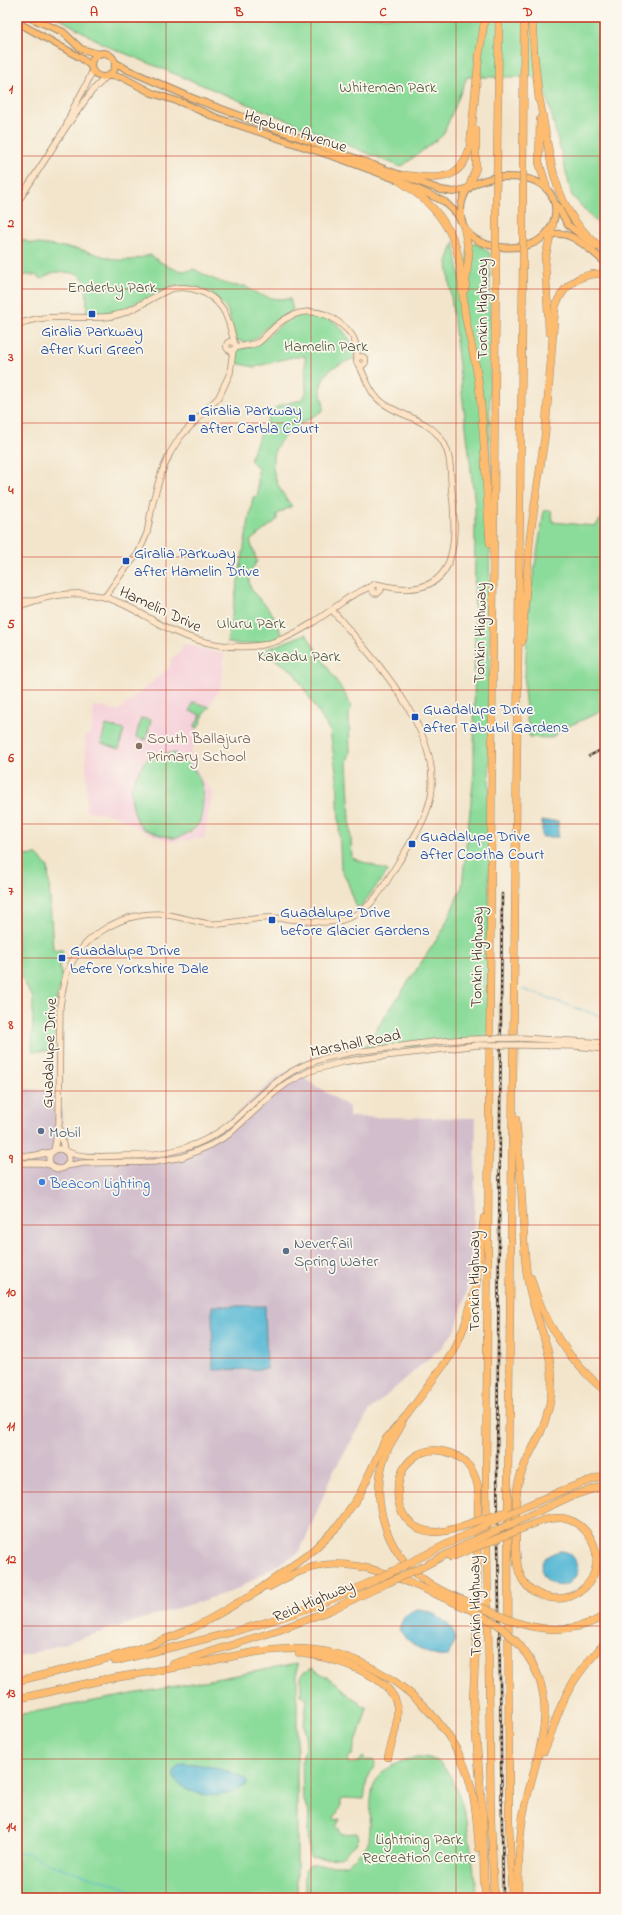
<svg xmlns="http://www.w3.org/2000/svg" width="622" height="1915" viewBox="0 0 622 1915" font-family="'Indie Flower',sans-serif">
  <rect width="100%" height="100%" fill="#fbf7ec"/>
  <filter id="ink" filterUnits="userSpaceOnUse"><feTurbulence type="fractalNoise" baseFrequency=".025" numOctaves="2"/><feDisplacementMap in="SourceGraphic" scale="8" xChannelSelector="R" yChannelSelector="G"/><feConvolveMatrix kernelMatrix="1 2 1 2 8 2 1 2 1" color-interpolation-filters="sRGB"/></filter>
  <filter id="wash" filterUnits="userSpaceOnUse"><feTurbulence type="fractalNoise" baseFrequency=".012" numOctaves="4" result="noise"/><feDisplacementMap in="SourceGraphic" scale="16" xChannelSelector="R" yChannelSelector="G"/><feGaussianBlur stdDeviation="0.9" result="paint"/><feColorMatrix in="noise" values="0 0 0 0 0 0 0 0 0 0 0 0 0 0 0 0 0 1.4 0 .05"/><feComposite in="paint" operator="in"/></filter>
  <g filter="url(#wash)">
    <rect width="100%" height="100%" fill="#f3e5cc"/>
    <path fill="#f5cfd9" d="M183,644L224,654L223,676L220,688L198,725L191,755L197,770L203,782L210,788L212,794L204,838L170,842L143,831L118,816L85,810L87,802L85,736L90,733L92,728L94,705L118,711L169,668L171,662L170,659L180,653Z"/>
    <path fill="#d1bdcb" d="M298,1066L305,1079L349,1107V1117L476,1118L474,1230L466,1294L456,1329L443,1346L370,1410L333,1472L307,1536L299,1552L236,1590L17,1658V1089L54,1090L56,1108H62V1133L66,1146L81,1152L166,1151L209,1135L228,1121L277,1078Z"/>
    <g fill="#8bdb9a" stroke="#63825c">
      <path d="M57,17H605V231L572,196L542,77H467L443,135L401,167L107,46Z"/>
      <path d="M17,237L30,243L79,249L116,260H132L150,255C164,264 177,275 194,269C208,277 229,288 245,286C258,296 273,300 290,299L293,310C288,315 280,317 274,321C259,331 258,347 236,340L227,309L209,292L199,288L173,286L118,311L102,314H86C88,303 86,294 86,282L78,274C64,272 53,269 42,279L35,275H17Z"/>
      <path d="M454,241L464,301L468,243C476,242 484,248 490,253L489,1039L362,1051L443,930L462,886L474,773L475,505L447,262Z"/>
      <path d="M304,313C333,315 344,327 356,352L353,359C338,364 319,372 321,392C321,399 325,403 323,410C312,418 298,424 287,434C262,455 274,485 292,506L277,514V520L250,541L257,561C238,590 258,593 272,613C276,619 278,627 281,633L280,637C263,643 245,647 227,642L253,497L257,496L258,493V468L250,460C255,447 267,414 277,407C284,403 294,402 301,400L306,393L305,356L288,358L255,367L235,363L234,353L237,349C243,348 251,347 256,345C275,333 280,321 304,313Z"/>
      <path d="M551,510L553,522L595,526L605,514V710L566,727L551,738L529,737L524,691L529,601L544,511Z"/>
      <path d="M306,634L348,699L351,708L349,716L350,752L347,762L352,858L388,871L362,905L357,908L346,878L341,870L337,778L330,731L293,671L262,651Z"/>
      <path d="M193,702L210,707L205,712L198,728L194,727L201,715L190,711Z"/>
      <path d="M141,718L151,720L146,740L136,737Z"/>
      <path d="M106,725L124,730L119,749L101,743Z"/>
      <path d="M174,753C198,767 206,783 202,811C201,819 199,827 191,831C186,834 180,838 174,838C168,838 144,831 140,826C135,821 130,795 131,788C131,784 144,761 147,759C155,753 165,754 174,753Z"/>
      <path d="M37,855L48,867L53,950H63L59,967L63,978L55,1004L54,1051H32L33,998L17,970V856Z"/>
      <path d="M297,1664V1898H17V1715Z"/>
      <path d="M312,1668L338,1684L352,1698L367,1708L352,1755L348,1758L349,1764L359,1762L363,1757L367,1761L374,1760L375,1764L367,1780L364,1799L344,1798L341,1800V1806L334,1818L336,1820L340,1819L336,1827L339,1829L341,1834L357,1833L359,1838L356,1844C350,1847 349,1850 345,1854C336,1862 320,1857 310,1858L308,1831L309,1812L303,1799L302,1761L307,1734L304,1726L307,1698L301,1695V1677L303,1673Z"/>
      <path d="M416,1757C424,1757 432,1757 439,1763C468,1785 472,1863 477,1898H305V1870L309,1865H347L367,1845L369,1839C374,1795 360,1772 416,1757Z"/>
    </g>
    <g fill="#55b7d4" stroke="#487079">
      <rect x="542" y="821" width="16" height="16"/>
      <path d="M212,1306H265L267,1369L213,1370Z"/>
      <path d="M560,1551C572,1551 576,1559 578,1570C565,1610 514,1562 560,1551Z"/>
      <path d="M418,1609C432,1610 444,1620 453,1630L455,1643L447,1656C431,1659 410,1644 401,1632L399,1630C402,1619 406,1612 418,1609Z"/>
      <path d="M184,1763C205,1765 228,1769 246,1779L247,1783L246,1785C239,1788 233,1792 226,1794C209,1799 186,1792 175,1780C171,1770 176,1767 184,1763Z"/>
    </g>
    <g fill="none" stroke-linecap="round" stroke-linejoin="round">
      <g stroke="#55b7d4" stroke-width="1">
        <path d="M476,975L485,978"/>
        <path d="M522,989L605,1018"/>
        <path d="M17,1853L26,1852L48,1864L118,1885L147,1898"/>
      </g>
    </g>
  </g>
  <g filter="url(#ink)">
    <g fill="none" stroke-linecap="round" stroke-linejoin="round">
      <g stroke="#978875" stroke-width="7">
        <g id="secondary">
          <path d="M67,124C72,105 86,90 92,71"/>
          <path d="M17,203L66,127L92,91L105,78"/>
          <path d="M17,325C48,311 81,321 113,316C133,312 150,298 168,290C187,283 211,292 222,308C229,318 231,330 234,342"/>
          <circle cx="231" cy="346" r="4.5"/>
          <path d="M235,348C243,345 252,346 259,342C265,337 271,330 277,325C295,309 319,307 338,322C353,333 357,340 357,358"/>
          <circle cx="361" cy="361" r="4.5"/>
          <path d="M359,365C365,376 368,388 376,397C395,417 428,416 443,442C452,456 450,476 452,492C458,549 456,603 380,585"/>
          <path d="M105,597L124,570L138,554L147,533L153,501L161,474L170,453L180,437L219,397L230,373L233,350"/>
          <path d="M17,601H33"/>
          <path d="M17,606C24,605 28,603 34,601C53,595 74,592 94,595C122,599 148,619 173,631C186,637 200,641 214,644C272,656 303,630 348,598C357,592 367,589 375,584L380,585L381,590L378,593H374L371,589L372,586"/>
          <path d="M520,1038L605,1043"/>
          <path d="M520,1045L575,1046L605,1049"/>
          <path d="M60,1129L64,1150"/>
          <circle cx="59" cy="1159" r="10"/>
          <path d="M54,1151L59,1123L60,1006C62,995 63,985 66,975C80,937 120,913 159,914C177,915 193,922 211,924C229,925 246,919 264,918C290,916 317,926 342,920C372,912 383,887 398,863C411,842 426,821 431,796C442,729 372,657 332,610"/>
          <path d="M66,1151C81,1159 103,1156 120,1156C165,1156 203,1149 238,1117C260,1097 278,1076 307,1064C332,1054 360,1051 387,1048C417,1044 448,1039 478,1039"/>
          <path d="M17,1156H32L52,1152"/>
          <path d="M17,1163H41L51,1165"/>
          <path d="M66,1166L83,1163L154,1162L183,1157L211,1145L228,1135L274,1093L287,1083L310,1071L342,1062L368,1058L478,1045"/>
        </g>
      </g>
      <g stroke="#978875" stroke-width="8">
        <g id="primary">
          <path d="M29,17L63,32L81,49L99,54"/>
          <path d="M17,22L81,58L91,66"/>
          <circle cx="103" cy="65" r="12"/>
          <path d="M116,63L128,70L192,98L441,190L454,192L469,188"/>
          <path d="M110,76L122,77L152,93L183,103L217,118L341,159L398,180L445,202L457,214L463,225"/>
          <path d="M497,177C511,177 527,176 539,183C567,199 556,238 528,245C501,252 459,245 461,210C461,203 464,193 469,188C476,181 489,179 497,177Z"/>
          <path d="M557,205L568,225L596,247"/>
          <path d="M547,236C569,226 589,250 605,262"/>
        </g>
      </g>
      <g stroke="#978875" stroke-width="8">
        <g id="highway">
          <path d="M532,17L534,52L539,100"/>
          <path d="M539,97C548,138 549,185 575,221C583,232 594,242 605,251"/>
          <path d="M540,120L539,162L547,189"/>
          <path d="M497,165L499,17"/>
          <path d="M523,169L524,17"/>
          <path d="M403,175C433,178 461,185 470,146L479,56L485,17"/>
          <path d="M398,180C419,194 437,208 449,231C463,256 461,286 465,314C469,338 476,361 479,386C485,438 486,491 490,544"/>
          <path d="M469,187L476,168V130"/>
          <path d="M464,227L469,253L465,289"/>
          <path d="M496,234V193"/>
          <path d="M523,236V193"/>
          <path d="M549,332L545,259L553,224"/>
          <path d="M522,642L530,536L545,435L555,308C562,285 581,272 605,274"/>
          <path d="M516,1119C519,1152 521,1184 523,1217C524,1238 524,1260 528,1281C533,1314 551,1345 552,1379C552,1398 548,1417 540,1434C532,1450 522,1466 518,1484C515,1498 516,1513 516,1527C516,1555 512,1588 547,1597C560,1601 574,1597 584,1588C609,1565 594,1523 562,1518C549,1517 538,1522 526,1527"/>
          <path d="M531,1278C543,1322 570,1362 605,1391"/>
          <path d="M402,1424C397,1434 390,1443 386,1453C369,1498 385,1551 423,1579C437,1590 453,1596 469,1602"/>
          <path d="M526,1506L566,1489L605,1475"/>
          <path d="M526,1517L569,1497L605,1485"/>
          <path d="M471,1523C461,1527 449,1531 438,1532C376,1533 390,1433 450,1453C466,1458 475,1472 478,1487L477,1624L473,1699L483,1818L484,1884"/>
          <path d="M451,1557L471,1549"/>
          <path d="M415,1560L471,1532"/>
          <path d="M422,1567L471,1542"/>
          <path d="M269,1587C285,1578 301,1569 319,1566C366,1556 426,1591 469,1609"/>
          <path d="M253,1594L310,1553L338,1526L360,1494L385,1440L407,1415L454,1351L466,1322L476,1286L484,1218"/>
          <path d="M515,1622C545,1632 577,1632 605,1616"/>
          <path d="M515,1640C569,1699 535,1751 523,1816C519,1843 518,1870 518,1898"/>
          <path d="M299,1653C327,1656 391,1673 397,1706C399,1723 392,1741 388,1757"/>
          <path d="M115,1661C204,1640 294,1620 377,1579"/>
          <path d="M173,1664L279,1630L331,1610L387,1583"/>
          <path d="M102,1680C138,1674 174,1668 210,1661C239,1655 269,1648 299,1649C369,1650 437,1702 464,1765C475,1791 477,1821 479,1848"/>
          <path d="M17,1681C77,1667 137,1653 193,1628C215,1617 236,1603 257,1592"/>
          <path d="M17,1699L107,1679"/>
          <path d="M544,1751C551,1736 555,1719 562,1704C572,1680 587,1662 605,1643"/>
          <path d="M484,1880L486,1898"/>
          <path d="M494,1898L491,1820L486,1479L496,262"/>
          <path d="M512,1898L509,1821L508,1479L523,262"/>
        </g>
      </g>
      <use href="#secondary" stroke="#fee4c6" stroke-width="5.5"/>
      <use href="#primary" stroke="#fdbc70" stroke-width="6"/>
      <use href="#highway" stroke="#fdbc70" stroke-width="7"/>
      <g stroke="#3b2a1e" stroke-width="2.5">
        <g id="rail">
          <path d="M589,756L605,748"/>
          <path d="M502,894L497,1466L503,1898"/>
        </g>
      </g>
      <use href="#rail" stroke="#fbf7ec" stroke-width="1" stroke-dasharray="3" stroke-linecap="butt"/>
      <g stroke="#978875" stroke-width="7" stroke-linecap="butt">
        <g id="secondary-bridge">
          <path d="M478,1039L520,1038"/>
          <path d="M478,1045H520"/>
        </g>
      </g>
      <g stroke="#978875" stroke-width="8" stroke-linecap="butt">
        <g id="highway-bridge">
          <path d="M496,193L497,165"/>
          <path d="M523,193V169"/>
          <path d="M496,262V234"/>
          <path d="M523,262V236"/>
          <path d="M471,1523L505,1512"/>
          <path d="M471,1532L526,1506"/>
          <path d="M471,1542L526,1517"/>
          <path d="M471,1549L526,1527"/>
          <path d="M377,1579L415,1560"/>
          <path d="M387,1583L422,1567"/>
          <path d="M469,1602L515,1622"/>
          <path d="M469,1609L497,1624L515,1640"/>
        </g>
      </g>
      <use href="#secondary-bridge" stroke="#fee4c6" stroke-width="5.5"/>
      <use href="#highway-bridge" stroke="#fdbc70" stroke-width="7"/>
    </g>
  </g>
  <path fill="none" stroke="#c8321e" stroke-width="1" stroke-opacity="0.55" d="M166,17V1898M311,17V1898M456,17V1898M17,156H605M17,289H605M17,423H605M17,557H605M17,690H605M17,824H605M17,958H605M17,1091H605M17,1225H605M17,1358H605M17,1492H605M17,1626H605M17,1759H605"/>
  <g fill="#1a4fb4" stroke="#fbf7ec" stroke-width="1.5">
    <rect x="88" y="310" width="8" height="8" rx="2"/>
    <rect x="188" y="414" width="8" height="8" rx="2"/>
    <rect x="122" y="557" width="8" height="8" rx="2"/>
    <rect x="411" y="713" width="8" height="8" rx="2"/>
    <rect x="408" y="840" width="8" height="8" rx="2"/>
    <rect x="268" y="916" width="8" height="8" rx="2"/>
    <rect x="58" y="954" width="8" height="8" rx="2"/>
  </g>
  <circle fill="#8d6e63" stroke="#fbf7ec" stroke-width="1.5" cx="139" cy="746" r="4"/>
  <g fill="#5c6f8a" stroke="#fbf7ec" stroke-width="1.5">
    <circle cx="41" cy="1131" r="4"/>
    <circle cx="286" cy="1251" r="4"/>
  </g>
  <circle fill="#3f7fe0" stroke="#fbf7ec" stroke-width="1.5" cx="42" cy="1182" r="4"/>
  <g text-anchor="middle" stroke-width="3.5" stroke-linejoin="round" paint-order="stroke">
    <g font-size="16" fill="#4f563d" stroke="#fbf7ec">
      <text x="388" y="92">Whiteman Park</text>
      <text x="112" y="292">Enderby Park</text>
      <text x="326" y="351">Hamelin Park</text>
      <text x="251" y="628">Uluru Park</text>
      <text x="299" y="661">Kakadu Park</text>
      <text x="419" y="1844">Lightning Park<tspan x="419" dy="18">Recreation Centre</tspan></text>
    </g>
    <g font-size="16" fill="#3b2a1e" stroke="#fbf7ec">
      <text transform="translate(296 130) rotate(18)" y="6">Hepburn Avenue</text>
      <text transform="translate(481 309) rotate(-90)" y="6">Tonkin Highway</text>
      <text transform="translate(161 608) rotate(25)" y="6">Hamelin Drive</text>
      <text transform="translate(479 633) rotate(-89)" y="6">Tonkin Highway</text>
      <text transform="translate(476 957) rotate(-89)" y="6">Tonkin Highway</text>
      <text transform="translate(355 1042) rotate(-11)" y="6">Marshall Road</text>
      <text transform="translate(48 1053) rotate(-88)" y="6">Guadalupe Drive</text>
      <text transform="translate(473 1281) rotate(-90)" y="6">Tonkin Highway</text>
      <text transform="translate(313 1600) rotate(-23)" y="6">Reid Highway</text>
      <text transform="translate(474 1606) rotate(-91)" y="6">Tonkin Highway</text>
    </g>
    <g font-size="16" fill="#164399" stroke="#fbf7ec" text-anchor="start">
      <text x="92" y="336" text-anchor="middle">Giralia Parkway<tspan x="92" dy="18">after Kuri Green</tspan></text>
      <text x="200" y="415">Giralia Parkway<tspan x="200" dy="18">after Carbla Court</tspan></text>
      <text x="134" y="558">Giralia Parkway<tspan x="134" dy="18">after Hamelin Drive</tspan></text>
      <text x="423" y="714">Guadalupe Drive<tspan x="423" dy="18">after Tabubil Gardens</tspan></text>
      <text x="420" y="841">Guadalupe Drive<tspan x="420" dy="18">after Cootha Court</tspan></text>
      <text x="280" y="917">Guadalupe Drive<tspan x="280" dy="18">before Glacier Gardens</tspan></text>
      <text x="70" y="955">Guadalupe Drive<tspan x="70" dy="18">before Yorkshire Dale</tspan></text>
    </g>
    <g font-size="16" fill="#785e54" stroke="#fbf7ec" text-anchor="start">
      <text x="147" y="743">South Ballajura<tspan x="147" dy="18">Primary School</tspan></text>
    </g>
    <g font-size="16" fill="#4e5e75" stroke="#fbf7ec" text-anchor="start">
      <text x="49" y="1137">Mobil</text>
      <text x="294" y="1248">Neverfail<tspan x="294" dy="18">Spring Water</tspan></text>
    </g>
    <g font-size="16" fill="#366cbe" stroke="#fbf7ec" text-anchor="start">
      <text x="50" y="1188">Beacon Lighting</text>
    </g>
  </g>
  <rect width="622" height="1915" fill="none" stroke="#fbf7ec" stroke-width="44"/>
  <rect x="22" y="22" width="578" height="1871" fill="none" stroke="#c8321e" stroke-width="1.5"/>
  <g font-size="13" text-anchor="middle" font-weight="bold" fill="#c8321e">
    <text x="94" y="16">A</text>
    <text x="239" y="16">B</text>
    <text x="383" y="16">C</text>
    <text x="528" y="16">D</text>
    <text x="11" y="93">1</text>
    <text x="11" y="227">2</text>
    <text x="11" y="361">3</text>
    <text x="11" y="494">4</text>
    <text x="11" y="628">5</text>
    <text x="11" y="762">6</text>
    <text x="11" y="895">7</text>
    <text x="11" y="1029">8</text>
    <text x="11" y="1163">9</text>
    <text x="11" y="1296">10</text>
    <text x="11" y="1430">11</text>
    <text x="11" y="1563">12</text>
    <text x="11" y="1697">13</text>
    <text x="11" y="1831">14</text>
  </g>
</svg>
